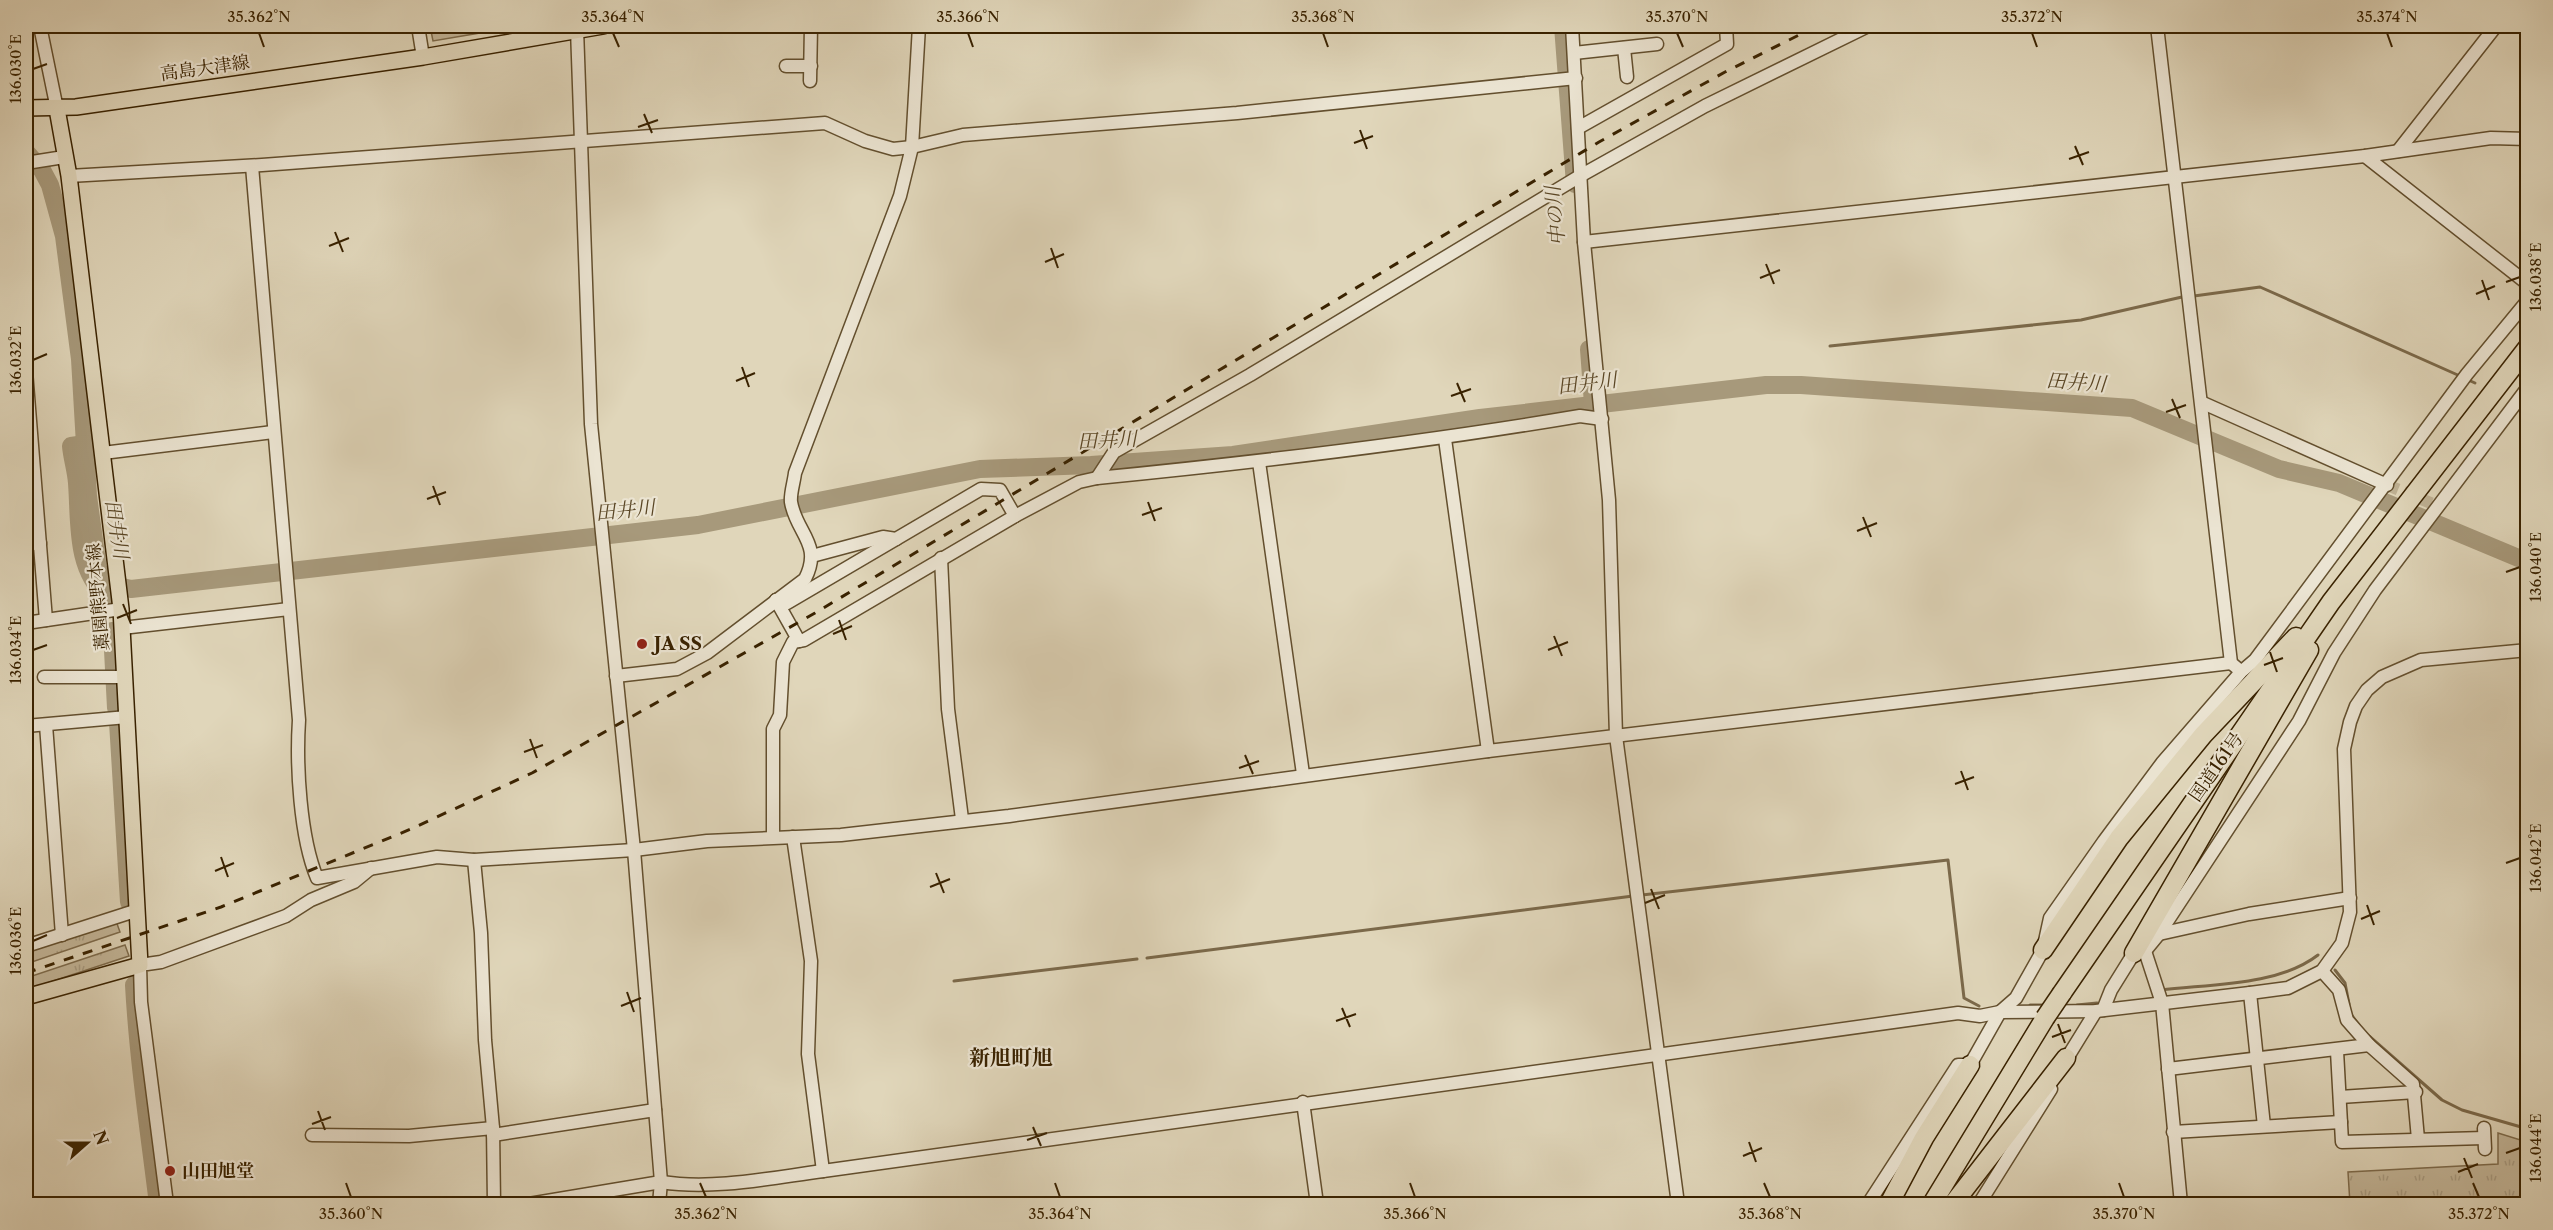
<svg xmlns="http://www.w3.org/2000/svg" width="2553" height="1230" viewBox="0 0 2553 1230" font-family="'Libre Caslon Text','Noto Serif JP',serif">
  <defs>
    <pattern id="grass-tufts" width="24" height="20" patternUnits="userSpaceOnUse" patternTransform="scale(1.5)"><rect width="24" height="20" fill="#c4b79a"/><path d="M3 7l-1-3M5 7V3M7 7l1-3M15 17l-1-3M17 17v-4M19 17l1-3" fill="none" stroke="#a99d83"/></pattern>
  </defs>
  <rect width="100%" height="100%" fill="#e0d6ba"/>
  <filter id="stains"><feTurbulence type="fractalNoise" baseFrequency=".00333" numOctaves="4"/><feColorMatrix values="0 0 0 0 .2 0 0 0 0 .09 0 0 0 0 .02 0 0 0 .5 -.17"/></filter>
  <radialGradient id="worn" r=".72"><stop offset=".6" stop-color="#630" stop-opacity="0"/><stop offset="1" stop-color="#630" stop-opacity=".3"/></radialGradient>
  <g fill="url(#grass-tufts)" stroke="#7e6c4d" stroke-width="1.5">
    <path d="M116,921L120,932L26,964V952Z"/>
    <path d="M125,945L129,956L26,990V978Z"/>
    <path d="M2498,1133L2527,1142V1204H2350L2348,1172L2498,1164Z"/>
  </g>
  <path fill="#c4b79a" stroke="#7e6c4d" stroke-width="1.5" d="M430,26H521L433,41Z"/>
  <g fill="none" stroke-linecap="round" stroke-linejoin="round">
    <g stroke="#7b694a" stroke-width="3">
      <path d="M2194,296L2260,287L2460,376"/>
      <path d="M1830,346L2081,320L2182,297"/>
      <path d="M2466,379L2475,383"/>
      <path d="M2521,403L2528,406"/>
      <path d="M1642,895L1948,860L1964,998L1979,1006"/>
      <path d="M1147,958L1633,896"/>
      <path d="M2335,970L2345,983L2349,1004"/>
      <path d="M954,981L1137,959"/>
      <path d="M2161,990C2210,984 2278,986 2318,955"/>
      <path d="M2030,1005H2046"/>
      <path d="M2077,1005L2097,1003"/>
      <path d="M2350,1013L2359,1025"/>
      <path d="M2369,1036L2442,1100L2462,1110L2528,1129"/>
    </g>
    <g stroke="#a7997b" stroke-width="18">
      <path d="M1563,26L1575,184"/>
      <path d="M26,152L42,170L50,185L64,236L80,359L88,496L98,569C106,583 117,586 131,589L698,525L980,469L1091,465L1233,455L1480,418L1766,385H1801L2132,408L2279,469L2339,483L2528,562"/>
      <path d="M1589,349L1593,404"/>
      <path d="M85,444L71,446C72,458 76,470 77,483C80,523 75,568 107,597"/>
      <path d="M112,631L116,708"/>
      <path d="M118,722L129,902"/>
      <path d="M134,985C138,1058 149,1131 158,1204"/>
    </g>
    <path stroke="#bfb295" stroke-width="12" stroke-dasharray="12 6" stroke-linecap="butt" d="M2387,485L2438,506"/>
    <g stroke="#634f2e" stroke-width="15">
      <g id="minor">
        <path d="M40,26L57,109"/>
        <path d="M418,26L423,57"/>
        <path d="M1572,26L1584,242L1609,500L1616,736L1678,1204"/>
        <path d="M2157,26L2231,663L2237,668"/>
        <path d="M577,29L591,424L634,850L661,1182L659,1204"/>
        <path d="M1624,48L1627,77"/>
        <path d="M1574,53L1657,44"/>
        <path d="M786,66H811"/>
        <path d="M810,81L811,26"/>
        <path d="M1578,128L1727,44L1726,26"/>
        <path d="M2398,151L2496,26"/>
        <path d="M2365,156L2528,284"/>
        <path d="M26,163L64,157"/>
        <path d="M252,166L299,720C296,765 300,837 317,878L437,857L474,860L634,850L707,841L841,835L1009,816L1488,751L2231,663"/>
        <path d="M69,176L262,165L825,123L865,141L893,149L912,147L963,135L1237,113L1576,78"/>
        <path d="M1584,242L2365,156L2491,138L2528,139"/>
        <path d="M26,371L46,620"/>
        <path d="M2203,403L2387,485"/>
        <path d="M1445,439L1488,751"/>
        <path d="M103,453L273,432"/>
        <path d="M1259,462L1303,774"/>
        <path d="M1097,478L1114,452L1250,375L1580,176L1705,106L1868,26"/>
        <path d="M26,545L40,543"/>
        <path d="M812,556L883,537L896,539L981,489L1000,490L1015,516"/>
        <path d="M941,558L948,709L962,819"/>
        <path d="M776,600L787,603L896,539"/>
        <path d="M776,600L799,641"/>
        <path d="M26,623L121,609"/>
        <path d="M122,628L289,609"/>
        <path d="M616,676L677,669L707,653L805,579C823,544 796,533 791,502C790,494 794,482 795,473L900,196L912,147L919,26"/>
        <path d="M44,677H125"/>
        <path d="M46,725L62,935"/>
        <path d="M26,726L127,717"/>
        <path d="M773,837V729L780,715L783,662L793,642L804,640L1015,516L1079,482L1097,478C1259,462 1420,443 1580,416L1602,419"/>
        <path d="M793,837L811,961L808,1054L823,1171"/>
        <path d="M474,860L481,933L485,1040L493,1128L494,1204"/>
        <path d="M2159,934L2249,914L2350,898"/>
        <path d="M26,946L138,910"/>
        <path d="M2145,951L2162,1003L2181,1204"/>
        <path d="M2322,971L2339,990L2347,1020L2369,1045L2413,1084L2418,1139"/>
        <path d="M2250,993L2264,1126"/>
        <path d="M2103,1010L2111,990L2134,953L2145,951L2159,934L2299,721L2334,653L2375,590L2528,387"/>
        <path d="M2337,1051L2342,1142L2484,1138"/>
        <path d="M2064,1063L2096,1011"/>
        <path d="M2168,1069L2369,1045"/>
        <path d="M2340,1097L2416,1092"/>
        <path d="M1303,1102L1317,1204"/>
        <path d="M2484,1128L2485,1149"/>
        <path d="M2173,1132L2341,1122"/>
        <path d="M312,1135L409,1136L493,1128"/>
        <path d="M493,1135L655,1110"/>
        <path d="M167,1204L141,1002L140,965L161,962L286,916L311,900L354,882L371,868"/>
        <path d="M529,1204L661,1182C714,1190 770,1178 823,1171L1958,1013L1980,1016L2000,1012L2096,1011L2250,993L2288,988L2322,971L2342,943L2350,912L2344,749L2350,722L2356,706L2367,690L2382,677L2421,660L2528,650"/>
        <path d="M1868,1204L1958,1065H1970L2000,1012L2016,998L2043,950L2050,918L2104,841L2162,763L2241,672L2255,660L2467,374L2528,300"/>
        <path d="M1979,1204L2051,1089"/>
      </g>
    </g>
    <g stroke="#392200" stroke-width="18">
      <g id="major">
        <path d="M26,108L76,107L423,57L603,26"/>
        <path d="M26,997L140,965L121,609L69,176L57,109"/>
      </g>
    </g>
    <g stroke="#392200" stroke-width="21">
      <g id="highway">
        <path d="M2043,950L2119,838L2203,735L2296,637"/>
        <path d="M2134,953L2309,650"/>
        <path d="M2062,993L2331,602L2528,347"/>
        <path d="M1889,1204L1924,1138L1970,1065"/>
        <path d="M1932,1204L2045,1018"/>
        <path d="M1953,1204L2066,1058"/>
      </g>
    </g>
    <use href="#minor" stroke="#ebe4d2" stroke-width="12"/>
    <use href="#major" stroke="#e0d6ba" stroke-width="15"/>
    <use href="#highway" stroke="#e0d6ba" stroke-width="18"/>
    <path stroke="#392200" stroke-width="3" stroke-dasharray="10 10" stroke-linecap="butt" d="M26,973L221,907L411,829L532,773L815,613L1599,142L1725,72L1817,26"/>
    <g stroke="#392200" stroke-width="21" stroke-linecap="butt">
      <path id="highway-bridge" d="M2045,1018L2062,993"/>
    </g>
    <use href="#highway-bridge" stroke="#e0d6ba" stroke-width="18"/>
  </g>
  <path fill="none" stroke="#392200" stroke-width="2" d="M259,33L264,47M613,33L619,47M968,33L973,47M1323,33L1328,47M1677,33L1683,47M2032,33L2037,47M2387,33L2392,47M33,69L47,64M644,114L652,133M638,127L658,120M1360,130L1367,149M1354,143L1373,136M2075,146L2083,165M2069,159L2089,152M335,232L343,252M329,246L349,238M1051,248L1058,268M1045,262L1064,254M1766,264L1774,284M1760,278L1780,270M2482,280L2489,300M2506,282L2520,277M2476,294L2495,286M33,360L47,354M742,367L749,387M736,381L755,373M1457,383L1465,402M1451,396L1471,389M2172,399L2180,418M2166,412L2186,405M433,486L440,505M427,499L446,492M1148,502L1155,521M1142,515L1162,508M1863,517L1871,537M1857,531L1877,523M2506,572L2520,567M123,604L131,624M117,618L137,610M839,620L846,640M833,634L852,626M1554,636L1562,656M33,650L47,645M1548,650L1568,642M2270,652L2277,672M2264,665L2283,658M530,739L537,758M524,752L543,745M1245,755L1253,774M1239,768L1259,761M1961,771L1968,790M1955,784L1974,777M221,857L228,877M2506,863L2520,858M215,871L234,863M936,873L944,893M930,887L950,879M1651,889L1659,909M1645,903L1665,895M2367,905L2374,925M2361,919L2380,911M33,941L47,935M627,992L634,1012M621,1006L641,998M1342,1008L1350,1027M1336,1021L1356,1014M2058,1024L2065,1043M2052,1037L2071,1030M318,1111L325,1130M312,1124L331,1117M1033,1127L1041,1146M1027,1140L1047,1133M1749,1142L1756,1162M2506,1153L2520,1148M1743,1156L1762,1148M2464,1158L2472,1178M2458,1172L2478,1164M346,1183L351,1197M700,1183L706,1197M1055,1183L1060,1197M1410,1183L1415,1197M1764,1183L1770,1197M2119,1183L2124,1197M2473,1183L2479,1197"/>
  <g fill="#8f2418" stroke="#ebe4d2" stroke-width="2">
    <circle cx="642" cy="644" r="6"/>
    <circle cx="170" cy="1171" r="6"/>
  </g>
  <g text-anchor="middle" stroke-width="4.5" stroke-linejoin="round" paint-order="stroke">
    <g font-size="18" fill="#392200" stroke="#ebe4d2">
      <text transform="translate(205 68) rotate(-8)" y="6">高島大津線</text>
      <text transform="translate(98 597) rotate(-95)" y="6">藁園熊野本線</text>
      <text transform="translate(2216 767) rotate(-55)" y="6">国道161号</text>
    </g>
    <g font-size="18" font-weight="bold" fill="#392200" stroke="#ebe4d2" text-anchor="start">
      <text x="654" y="650">JA SS</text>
      <text x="182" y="1177">山田旭堂</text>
    </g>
    <g font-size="20" font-style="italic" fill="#5a4625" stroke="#ebe4d2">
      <text transform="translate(1555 216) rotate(-95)" y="7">中の川</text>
      <text transform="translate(2076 382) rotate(4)" y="7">田井川</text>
      <text transform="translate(1587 383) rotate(-7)" y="7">田井川</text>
      <text transform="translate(1107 440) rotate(-3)" y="7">田井川</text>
      <text transform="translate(625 510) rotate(-6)" y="7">田井川</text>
      <text transform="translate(117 529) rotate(81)" y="7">田井川</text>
    </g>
    <g font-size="21" font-weight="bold" fill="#392200" stroke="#ebe4d2">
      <text x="1011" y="1065">新旭町旭</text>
    </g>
  </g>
  <rect width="2553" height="1230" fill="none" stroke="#e0d6ba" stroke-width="66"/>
  <g transform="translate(87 1143) rotate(69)" stroke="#ebe4d2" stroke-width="4.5" paint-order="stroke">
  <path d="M0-4.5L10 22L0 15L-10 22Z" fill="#392200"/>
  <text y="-9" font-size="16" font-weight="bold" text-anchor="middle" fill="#392200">N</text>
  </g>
  <rect x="33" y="33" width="2487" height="1164" fill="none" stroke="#392200" stroke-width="2"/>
  <g font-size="15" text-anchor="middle" fill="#392200">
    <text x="259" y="22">35.362°N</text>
    <text x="613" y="22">35.364°N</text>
    <text x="968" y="22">35.366°N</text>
    <text x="1323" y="22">35.368°N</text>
    <text x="1677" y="22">35.370°N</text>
    <text x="2032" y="22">35.372°N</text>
    <text x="2387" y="22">35.374°N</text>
    <text transform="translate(16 69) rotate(-90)" y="5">136.030°E</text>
    <text transform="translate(2536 277) rotate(-90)" y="5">136.038°E</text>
    <text transform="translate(16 360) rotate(-90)" y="5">136.032°E</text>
    <text transform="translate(2536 567) rotate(-90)" y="5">136.040°E</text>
    <text transform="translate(16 650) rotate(-90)" y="5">136.034°E</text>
    <text transform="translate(2536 858) rotate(-90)" y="5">136.042°E</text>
    <text transform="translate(16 941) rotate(-90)" y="5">136.036°E</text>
    <text transform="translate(2536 1148) rotate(-90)" y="5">136.044°E</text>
    <text x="351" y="1219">35.360°N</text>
    <text x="706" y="1219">35.362°N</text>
    <text x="1060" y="1219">35.364°N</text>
    <text x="1415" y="1219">35.366°N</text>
    <text x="1770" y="1219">35.368°N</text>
    <text x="2124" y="1219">35.370°N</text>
    <text x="2479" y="1219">35.372°N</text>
  </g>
  <rect width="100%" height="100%" filter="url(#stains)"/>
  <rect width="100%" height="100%" fill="url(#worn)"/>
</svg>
